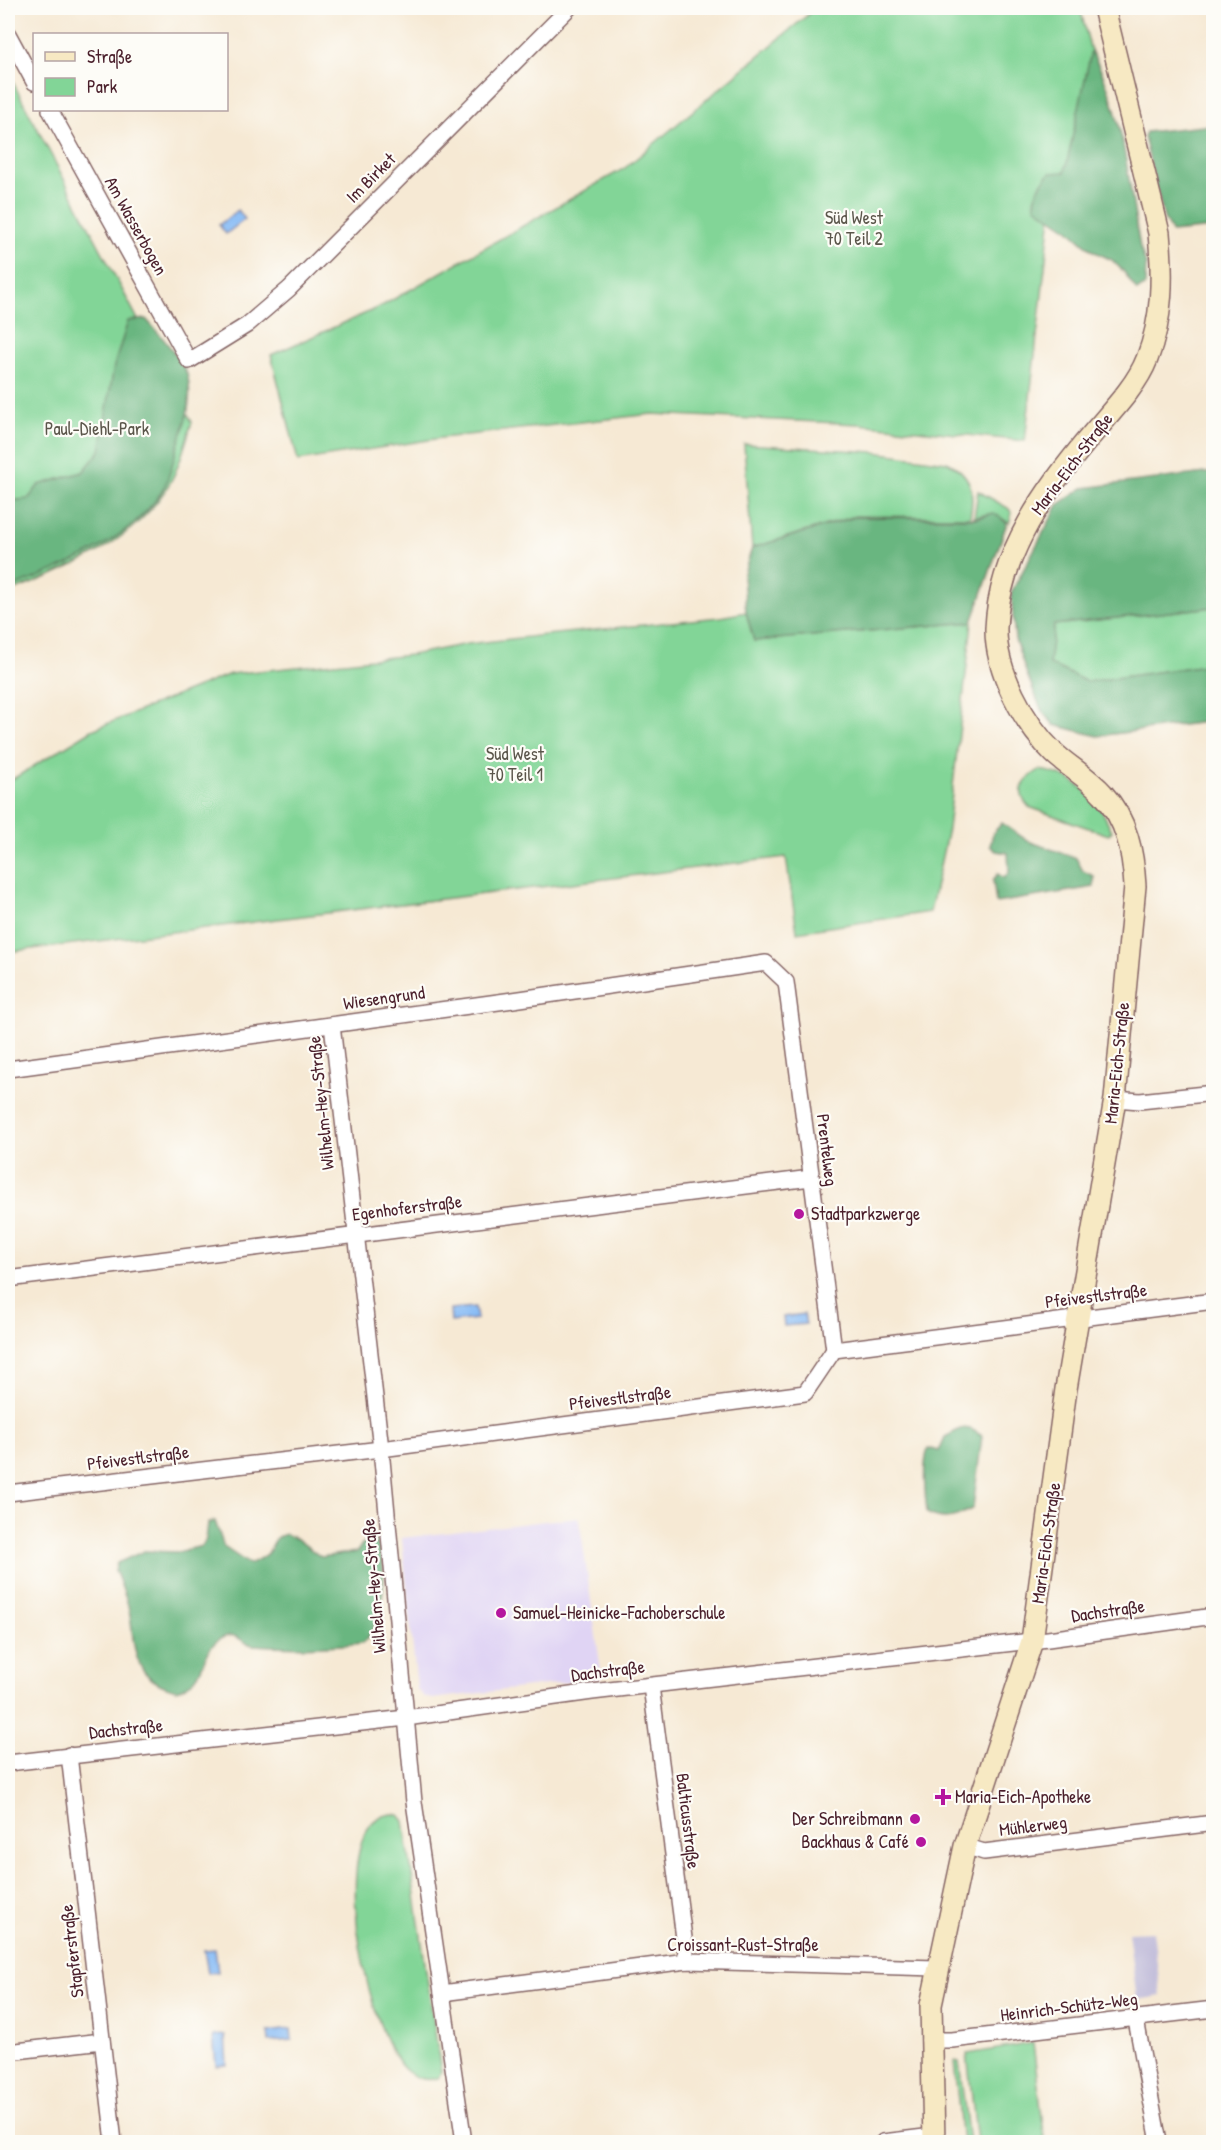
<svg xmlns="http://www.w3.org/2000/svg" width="1221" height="2150" viewBox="0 0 1221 2150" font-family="'Patrick Hand',sans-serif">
  <rect width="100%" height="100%" fill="#fdfcf7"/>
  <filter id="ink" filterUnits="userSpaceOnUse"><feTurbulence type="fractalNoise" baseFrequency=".0167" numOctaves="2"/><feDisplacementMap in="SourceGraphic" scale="12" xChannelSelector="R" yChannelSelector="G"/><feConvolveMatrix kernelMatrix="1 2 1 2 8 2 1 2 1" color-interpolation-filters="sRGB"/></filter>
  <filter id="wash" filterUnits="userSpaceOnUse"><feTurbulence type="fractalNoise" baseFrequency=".008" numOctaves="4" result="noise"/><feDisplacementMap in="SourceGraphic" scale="24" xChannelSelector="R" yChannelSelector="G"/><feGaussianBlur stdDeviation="1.35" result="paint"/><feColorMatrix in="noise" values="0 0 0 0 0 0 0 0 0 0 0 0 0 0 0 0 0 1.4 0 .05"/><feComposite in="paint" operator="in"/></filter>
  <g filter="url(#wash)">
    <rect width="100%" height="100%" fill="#f6e9d4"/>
    <path fill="#e0d4f4" d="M579,1517L602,1678L432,1699L424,1697L417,1689L402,1538Z"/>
    <path fill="#c4c0db" d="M1153,1931L1161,1996L1137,2000L1128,1932Z"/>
    <g fill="#82d597" stroke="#667a61" stroke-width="1.5">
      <path d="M816,8H1080L1091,51L1072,180H1055L1025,441L858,424L652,414L441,438L298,461L271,355L380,307L625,168Z"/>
      <path d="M8,73L192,422C186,441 181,462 172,479C139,541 69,569 8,593Z"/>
      <path d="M744,444L874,452L947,462C972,474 975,492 970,517L855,516L752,548Z"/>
      <path d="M978,491L1008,508L1012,513L1009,523L994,513L974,517Z"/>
      <path d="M1213,607V664L1087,682L1049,664L1053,625Z"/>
      <path d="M746,612L754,641L972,622L948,829L930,912L797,932L786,857L8,952V782L92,730L230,674L411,655L467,644L546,635L720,617Z"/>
      <path d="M1039,770C1076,774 1098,798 1112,831L1108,835L1029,807C1014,792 1024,780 1039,770Z"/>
      <path d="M391,1814L399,1815L404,1821L441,2072L438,2078C428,2081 417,2079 408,2072C369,2042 329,1850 378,1818C381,1816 387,1815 391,1814Z"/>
      <path d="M1033,2043L1045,2142H977L967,2054Z"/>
      <path d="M954,2061L959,2062L969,2142H962Z"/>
    </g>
    <g fill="#69b680" stroke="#5a6a56" stroke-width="1.5">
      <path d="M1091,51C1124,108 1128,182 1140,247L1146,265L1145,285L1137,291L1124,272L1112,260L1093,251L1068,229L1035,207C1034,194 1041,182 1050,173L1065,172Z"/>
      <path d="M1213,125V228L1171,232L1164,218L1144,137L1146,132Z"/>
      <path d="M146,319C156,330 186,364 188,378C193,401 185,424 178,445C173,460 170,480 161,493C127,543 62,568 8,589V501L28,499L39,485L83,472L100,451L114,366L128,321Z"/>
      <path d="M1213,472V607L1054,625L1049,664L1087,682L1213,664V721L1098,736L1054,725L1041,709L1026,672L1015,639L1011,593L1058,505L1083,488Z"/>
      <path d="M994,513L1007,523L972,622L754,641L746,612L743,576L752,548L855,517L976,518Z"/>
      <path d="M1002,823L1028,841L1076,858L1083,871L1094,876V887L996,903L993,880L998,874L1004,878L1009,872L1008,853L996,851L990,846L993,833Z"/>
      <path d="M962,1428L971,1429L982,1436L973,1508C956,1518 944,1522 927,1513C925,1491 922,1470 928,1448L939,1451L945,1437Z"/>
      <path d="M215,1521L224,1547L249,1564C263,1558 271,1553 276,1538L285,1534L297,1539L321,1557L357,1552L362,1544L374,1539C392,1559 383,1628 362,1643C326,1647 290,1648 254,1645C239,1644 237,1627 217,1641C204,1651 204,1671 193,1681C188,1685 182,1688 177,1690C129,1679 136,1646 129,1610C126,1596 120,1583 115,1570L117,1563L144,1551L178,1552L202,1546L206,1539L208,1523Z"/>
    </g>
    <g fill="#87bbf5" stroke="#686d90" stroke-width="1.5">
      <path d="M238,210L245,219L226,234L219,225Z"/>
      <path d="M475,1307L477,1319L451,1322L450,1309Z"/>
      <path d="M804,1314L806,1324L784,1326L783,1317Z"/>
      <path d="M215,1949L218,1972L208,1973L204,1950Z"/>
      <path d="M291,2029L292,2040L269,2042L268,2032Z"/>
      <path d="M225,2035L227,2065L216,2066L213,2036Z"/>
    </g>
  </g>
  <g filter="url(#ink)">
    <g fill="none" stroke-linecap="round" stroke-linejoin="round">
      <g stroke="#866666" stroke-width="18">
        <g id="street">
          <path d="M8,34L34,82"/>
          <path d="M50,110L189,361L247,325L289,289L569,8"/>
          <path d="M332,1025L381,1449L414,1802L464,2142"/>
          <path d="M8,1069L513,1000L766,963L786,982L834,1350"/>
          <path d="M1115,1099L1140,1101L1214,1093"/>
          <path d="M8,1279L811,1178"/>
          <path d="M8,1493L381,1449L805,1393L834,1350L1214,1301"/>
          <path d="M651,1686L687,1961"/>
          <path d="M69,1755L114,2142"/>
          <path d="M8,1763L406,1718L592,1692L1048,1639L1214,1616"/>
          <path d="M965,1846L984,1852L1214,1823"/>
          <path d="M442,1993L687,1961L937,1968"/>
          <path d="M1136,2020L1159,2142"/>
          <path d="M929,2040H952L1214,2009"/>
          <path d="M8,2052L102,2041"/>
          <path d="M883,2142L933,2136"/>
        </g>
      </g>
      <g stroke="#866666" stroke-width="24">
        <path id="secondary" d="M934,2142L931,2005L965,1846L1032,1641L1066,1389L1115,1099L1135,886C1133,852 1127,820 1103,794C1089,778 1069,767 1054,753C1024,724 995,670 996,628C999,553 1047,487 1094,432C1112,411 1137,385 1147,359C1163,318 1163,276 1159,233L1104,8"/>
      </g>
      <use href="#street" stroke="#fff" stroke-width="15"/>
      <use href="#secondary" stroke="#f7e9c3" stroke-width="21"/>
    </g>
  </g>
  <g fill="#b5179e" stroke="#fdfcf7" stroke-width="2">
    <circle cx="799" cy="1214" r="6"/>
    <circle cx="501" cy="1613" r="6"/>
    <path d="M940 1788h6v6h6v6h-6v6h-6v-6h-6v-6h6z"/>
    <circle cx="915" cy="1819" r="6"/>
    <circle cx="921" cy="1842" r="6"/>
  </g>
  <g text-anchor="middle" stroke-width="4.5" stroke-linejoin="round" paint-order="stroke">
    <g font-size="18" fill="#4a1f2b" stroke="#fdfcf7">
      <text transform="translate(371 178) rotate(-45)" y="6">Im Birket</text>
      <text transform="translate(136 226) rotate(61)" y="6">Am Wasserbogen</text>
      <text transform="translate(1072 464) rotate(-53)" y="6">Maria-Eich-Straße</text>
      <text transform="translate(384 998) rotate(-8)" y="6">Wiesengrund</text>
      <text transform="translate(1117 1063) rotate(-84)" y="6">Maria-Eich-Straße</text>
      <text transform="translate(321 1103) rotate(-96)" y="6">Wilhelm-Hey-Straße</text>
      <text transform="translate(827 1150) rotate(83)" y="6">Prentelweg</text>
      <text transform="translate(407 1208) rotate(-7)" y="6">Egenhoferstraße</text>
      <text transform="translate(1096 1296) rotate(-7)" y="6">Pfeivestlstraße</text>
      <text transform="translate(620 1398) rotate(-7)" y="6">Pfeivestlstraße</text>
      <text transform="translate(138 1458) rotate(-7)" y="6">Pfeivestlstraße</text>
      <text transform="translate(1046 1543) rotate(-82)" y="6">Maria-Eich-Straße</text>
      <text transform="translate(374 1586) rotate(-95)" y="6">Wilhelm-Hey-Straße</text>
      <text transform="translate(1108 1611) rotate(-8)" y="6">Dachstraße</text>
      <text transform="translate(608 1671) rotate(-7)" y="6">Dachstraße</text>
      <text transform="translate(126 1729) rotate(-6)" y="6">Dachstraße</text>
      <text transform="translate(688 1821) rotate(83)" y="6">Balticusstraße</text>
      <text transform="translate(1033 1826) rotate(-7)" y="6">Mühlerweg</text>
      <text x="743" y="1951">Croissant-Rust-Straße</text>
      <text transform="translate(72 1951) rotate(-97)" y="6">Stapferstraße</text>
      <text transform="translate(1069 2007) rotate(-7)" y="6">Heinrich-Schütz-Weg</text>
    </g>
    <g font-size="18" fill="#5b564b" stroke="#fdfcf7">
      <text x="854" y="224">Süd West<tspan x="854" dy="21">70 Teil 2</tspan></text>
      <text x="97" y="435">Paul-Diehl-Park</text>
      <text x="515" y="760">Süd West<tspan x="515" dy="21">70 Teil 1</tspan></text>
    </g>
    <g font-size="18" fill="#4a1f2b" stroke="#fdfcf7" text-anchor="start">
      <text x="811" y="1220">Stadtparkzwerge</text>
      <text x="513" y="1619">Samuel-Heinicke-Fachoberschule</text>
      <text x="955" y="1803">Maria-Eich-Apotheke</text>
      <text x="903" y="1825" text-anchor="end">Der Schreibmann</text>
      <text x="909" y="1848" text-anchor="end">Backhaus &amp; Café</text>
    </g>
  </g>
  <rect width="1221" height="2150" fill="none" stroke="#fdfcf7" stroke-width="30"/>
  <rect x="33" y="33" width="195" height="78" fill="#fdfcf7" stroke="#b5a4a5" stroke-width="1.5"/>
  <rect x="45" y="52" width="30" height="9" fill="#f7e9c3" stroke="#b5a4a5" stroke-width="1.5"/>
  <text x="87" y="63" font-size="18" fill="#4a1f2b">Straße</text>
  <rect x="45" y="78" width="30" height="18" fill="#82d597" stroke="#b5a4a5" stroke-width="1.5"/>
  <text x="87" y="93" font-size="18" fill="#4a1f2b">Park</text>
</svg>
